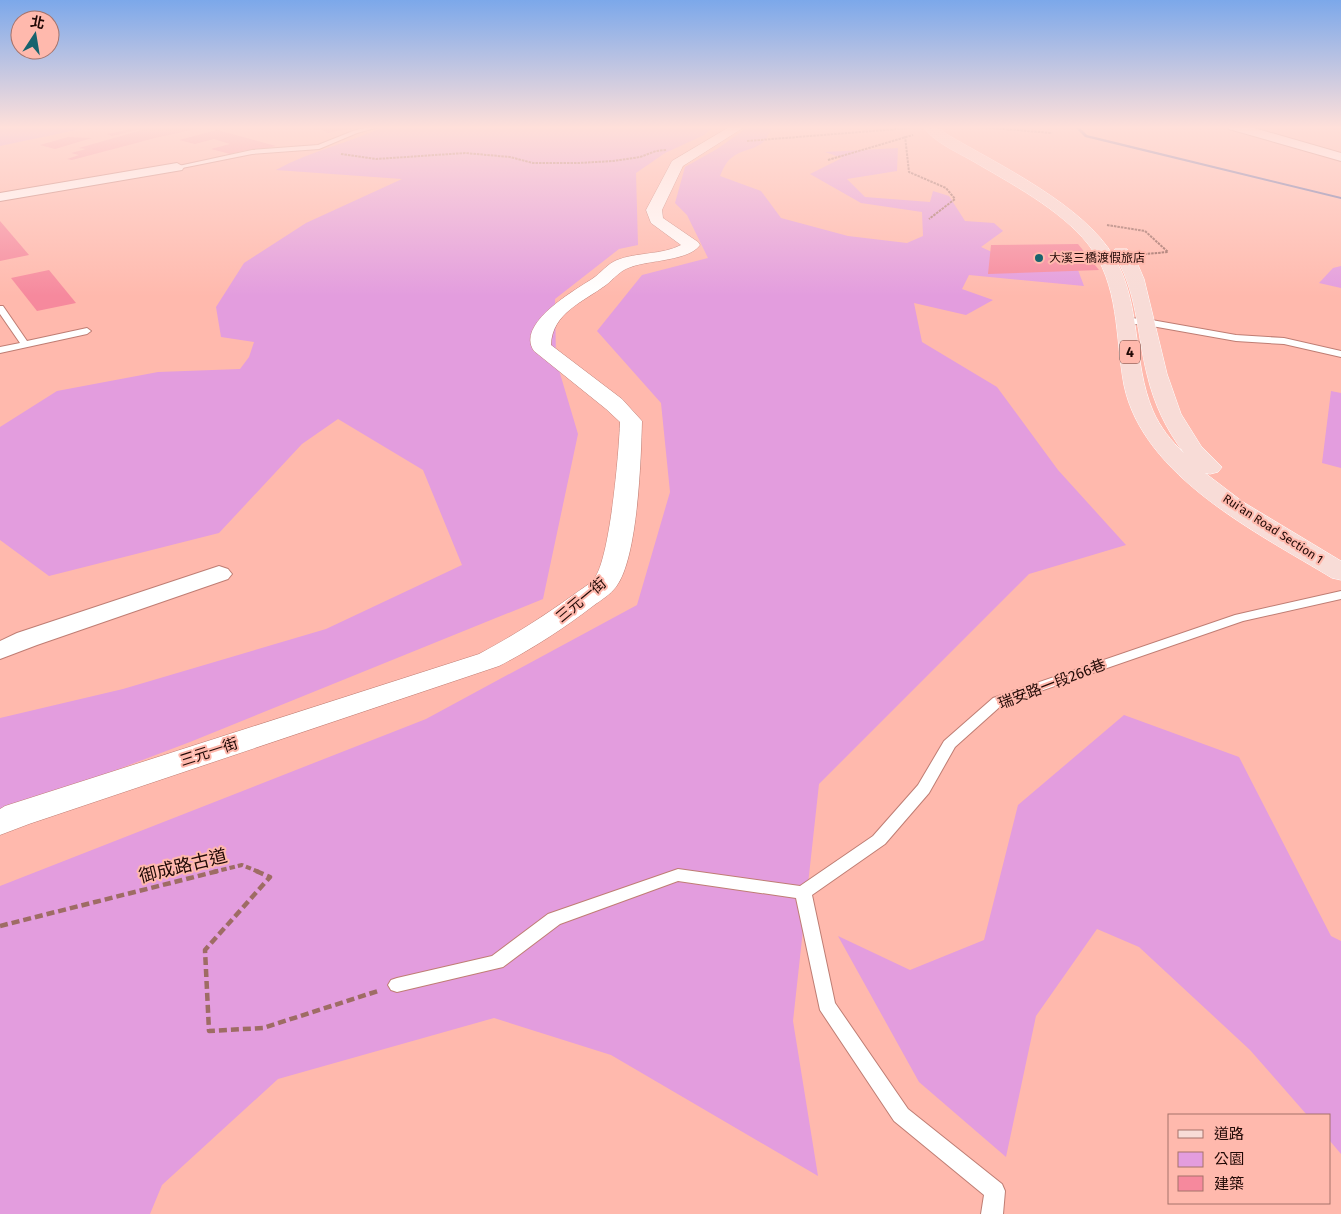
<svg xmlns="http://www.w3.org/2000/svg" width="1341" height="1214" viewBox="0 0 1341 1214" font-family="'Fira Sans','Noto Sans TC',sans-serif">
  <rect width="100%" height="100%" fill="#ffb9ad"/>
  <g fill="#e39dde">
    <path d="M0,126H95L0,146Z"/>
    <path d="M385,126H715L704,135L665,153L636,173L638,245L619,249L555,299L556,360L578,434L543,599L190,742L0,814V718L123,689L326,629L462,565L423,470L338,419L302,444L219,533L49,576L0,540V427L57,391L158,372L240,369L249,357L254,342L221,337L216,307L244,263L306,223L402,179L276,170C310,151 349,143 385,126Z"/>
    <path d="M749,126H772C764,154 746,145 730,159C726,162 722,171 720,176L761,191L781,218L848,236L907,243L923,236L922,212L861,203L810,174L842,158L825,152L898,148L897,171L847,179L865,197L930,202L933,191L949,196L965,221L994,223L1003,231L981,247L994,253L1072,254L1084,286L969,275L962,289L993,300L966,315L914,303L922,342L997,387L1058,470L1126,545L1029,574L819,784L793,1021L818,1176L611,1055L494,1018L278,1079L162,1185L150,1214H0V886L426,719L637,605L670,492L661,403L597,331L642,275L708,258L687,215L675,203L685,167L717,149Z"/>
    <path d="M1341,266V288L1319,283L1333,268Z"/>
    <path d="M1331,391L1341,393V468L1322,463Z"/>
    <path d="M1124,715L1239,757L1331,936L1341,941V1154L1330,1141V1115H1307L1250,1050L1139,947L1097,929L1036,1016L1006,1157L919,1082L838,936L910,970L984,940L1018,805Z"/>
  </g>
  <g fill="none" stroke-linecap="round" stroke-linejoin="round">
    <path fill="#5f6ca8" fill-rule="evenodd" d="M1074,126H1078L1087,135L1341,197V199L1085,137Z"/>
  </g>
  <g fill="#f6899d">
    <path d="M150,126L205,127L155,138L72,160L67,159L79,155L71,153L86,149L79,148L142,130L137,129Z"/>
    <path d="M307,126H358V127L328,133L321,129L315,130Z"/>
    <path d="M132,129L137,130L112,136L107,134Z"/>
    <path d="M217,130L276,146L259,150H246L230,154L211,149L230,144L214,139L195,144L179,140Z"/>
    <path d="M68,137L92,138L55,149L40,145Z"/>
    <path d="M0,221L29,255L0,261Z"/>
    <path d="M1078,244L1099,270L988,274L991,245Z"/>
    <path d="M49,270L76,303L37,311L11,278Z"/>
  </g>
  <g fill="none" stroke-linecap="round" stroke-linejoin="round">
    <g stroke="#bf7d73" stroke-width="2">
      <g id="service">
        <path d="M371,126H382L357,133L319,149L252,154L177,169L174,167L252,150L318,145L353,131Z"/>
        <path d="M0,306H3L27,341L87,328L91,331L87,334L0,353V347L20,343L0,314Z"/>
        <path d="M1126,318L1146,319L1236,335L1284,338L1341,351V357L1284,344L1236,341L1146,325L1123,323L1122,321Z"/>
        <path d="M1341,591V599L1243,621L1003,704L955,747L929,793L885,844L812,895L835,1003L908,1109L1002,1184L1005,1191L1003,1214H981L984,1195L894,1121L820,1010L796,898L678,881L560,924L503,967L397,992L391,990L388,985L391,980L397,978L492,956L548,914L678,869L800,886L873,836L918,785L944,741L993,698L1235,615Z"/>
      </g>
    </g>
    <g stroke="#bf7d73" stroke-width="2">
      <g id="minor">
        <path d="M1227,126H1247L1341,153V161L1229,129Z"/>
        <path d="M177,163L184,167L182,170L0,201V193Z"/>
        <path d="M219,566L228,569L232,574L228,579L37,645L0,659V641L17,633Z"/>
      </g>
    </g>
    <g stroke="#bf7d73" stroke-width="1">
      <path id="tertiary" d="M731,126H746L683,166L662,210L663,218L698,242L700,245C689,261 649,260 631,267C620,270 614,279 606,285C583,302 552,313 551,345L622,399L642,421C641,459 638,558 616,587C610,595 601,600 593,606C563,629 532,649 499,666L29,824L0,835V809L5,806L479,654C513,636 544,616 576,593C581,589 589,585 594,579C610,559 619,452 620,422L606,409L534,351C515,324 575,290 592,279C601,273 607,264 617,260C637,252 662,255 681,245L651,223L646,210L672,161Z"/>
    </g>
    <g stroke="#fff" stroke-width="1">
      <path id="primary" d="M922,126H936L948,135C999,165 1084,205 1114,257C1142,304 1132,362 1153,411C1160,427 1171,441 1184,453C1166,429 1154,404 1147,374C1137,334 1137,288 1113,253L1115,249H1127L1138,265L1144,279L1167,374L1181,414L1201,446L1222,467L1218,472L1210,474L1205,473L1243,502L1341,561V580L1332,578C1258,533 1143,477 1124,385C1115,337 1120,284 1088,244C1060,209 1010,183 971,160C955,151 934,142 922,126Z"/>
    </g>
    <g stroke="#9e6c64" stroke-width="2" stroke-dasharray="2.5 1" stroke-linecap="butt">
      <path d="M968,126L1052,133"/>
      <path d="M905,136L909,172L946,188L955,199L929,219"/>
      <path d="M747,141L910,128"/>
      <path d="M341,154L376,159L465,153L510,157L533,163H578L613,161L640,157L656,151L666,150"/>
      <path d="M828,160L913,135"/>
      <path d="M1107,225L1145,231L1168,252L1146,254"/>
    </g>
    <path stroke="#9e6c64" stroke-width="4" stroke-dasharray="5.5 3" stroke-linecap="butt" d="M213,872L242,865L259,872"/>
    <g stroke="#9e6c64" stroke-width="4.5" stroke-dasharray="8 4" stroke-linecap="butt">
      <path d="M256,871L270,877L205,950L209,1031L263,1028L378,991"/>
      <path d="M0,926L218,871"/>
    </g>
    <use href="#service" fill="#fff" fill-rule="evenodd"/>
    <use href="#minor" fill="#fff" fill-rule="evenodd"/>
    <use href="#tertiary" fill="#fff" fill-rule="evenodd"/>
    <use href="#primary" fill="#f8dcd7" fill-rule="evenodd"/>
  </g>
  <linearGradient id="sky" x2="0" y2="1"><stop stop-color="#7ca8ea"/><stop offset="0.43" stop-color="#ffe0da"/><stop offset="1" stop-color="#ffe0da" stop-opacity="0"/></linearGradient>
  <rect width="1341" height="296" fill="url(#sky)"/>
  <circle fill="#17636e" stroke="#ffb9ad" stroke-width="2" cx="1039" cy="258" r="5"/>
  <g text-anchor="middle" stroke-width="4" stroke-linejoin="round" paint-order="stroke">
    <g font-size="12" fill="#210906" stroke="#ffb9ad" text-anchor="start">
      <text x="1049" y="262">大溪三橋渡假旅店</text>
    </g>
    <g font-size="12" fill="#210906" stroke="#ffb9ad">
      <text transform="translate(1273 529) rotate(33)" y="4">Rui'an Road Section 1</text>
    </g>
    <rect fill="#ffb9ad" stroke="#643e38" stroke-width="1" x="1120" y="340.5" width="20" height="23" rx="4"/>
    <g font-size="14" font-weight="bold" fill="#210906">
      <text x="1130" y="357">4</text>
    </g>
    <g font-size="15" fill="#210906" stroke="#ffb9ad">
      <text transform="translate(581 600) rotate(-40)" y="5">三元一街</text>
      <text transform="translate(1052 684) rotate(-21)" y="5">瑞安路一段266巷</text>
      <text transform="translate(209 752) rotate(-18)" y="5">三元一街</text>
    </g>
    <g font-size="18" fill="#210906" stroke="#ffb9ad">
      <text transform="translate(183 866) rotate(-14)" y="6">御成路古道</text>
    </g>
  </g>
  <rect x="1168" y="1114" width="162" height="90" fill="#ffb9ad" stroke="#a6736a"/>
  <rect x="1178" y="1130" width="25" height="8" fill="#f8dcd7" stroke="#a6736a"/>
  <text x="1214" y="1139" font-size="15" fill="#210906">道路</text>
  <rect x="1178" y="1152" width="25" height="15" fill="#e39dde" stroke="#a6736a"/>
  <text x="1214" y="1164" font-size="15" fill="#210906">公園</text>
  <rect x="1178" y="1176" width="25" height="15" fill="#f6899d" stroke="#a6736a"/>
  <text x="1214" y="1189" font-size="15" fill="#210906">建築</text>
  <g transform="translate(35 35) rotate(12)"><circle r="24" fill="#ffb9ad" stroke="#a6736a"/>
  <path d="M0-4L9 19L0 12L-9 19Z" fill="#17636e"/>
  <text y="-8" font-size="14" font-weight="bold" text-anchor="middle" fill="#210906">北</text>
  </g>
</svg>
